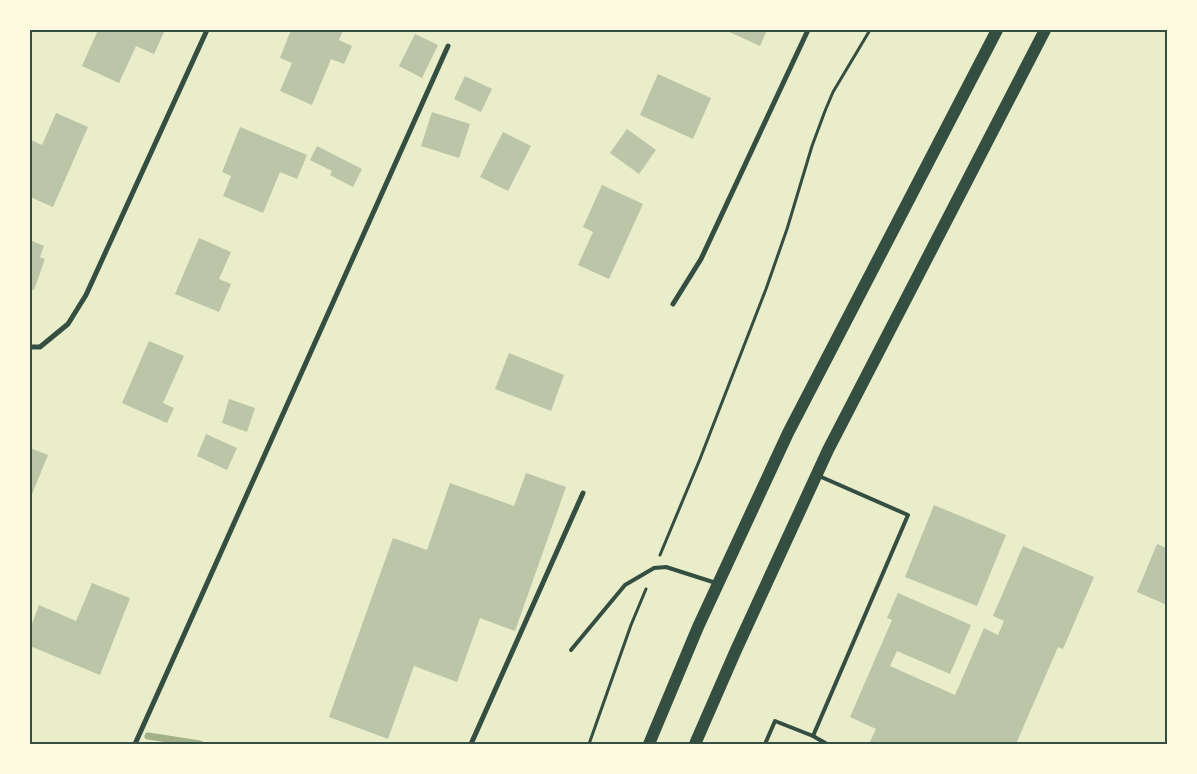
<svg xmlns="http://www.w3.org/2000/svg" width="1197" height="774" viewBox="0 0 1197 774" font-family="Poppins,sans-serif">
  <rect width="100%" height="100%" fill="#e9edc9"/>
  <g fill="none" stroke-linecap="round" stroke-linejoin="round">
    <path stroke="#a3b18a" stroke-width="7" d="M148,736L200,744"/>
  </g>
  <g fill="#bcc5a7">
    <path d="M98,30H165L154,54L136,46L119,83L82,66Z"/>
    <path d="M291,30H343L339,40L352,46L344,64L331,59L312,105L280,91L292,63L280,58Z"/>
    <path d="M725,30H767L760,46Z"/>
    <path d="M415,34L438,45L422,78L399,66Z"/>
    <path d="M658,74L711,98L693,139L640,115Z"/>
    <path d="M465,76L492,89L481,112L454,99Z"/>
    <path d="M432,112L470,124L459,158L421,146Z"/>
    <path d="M56,113L88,127L53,207L30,197V142L31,140L42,145Z"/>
    <path d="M240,127L307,155L297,179L280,172L263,213L223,196L231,176L222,172Z"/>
    <path d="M627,129L656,150L639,174L610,153Z"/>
    <path d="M503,132L531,146L508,191L480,177Z"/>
    <path d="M317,146L362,169L353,187L330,175L332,171L310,160Z"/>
    <path d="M602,185L643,204L609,279L578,265L593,232L583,227Z"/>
    <path d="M199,238L231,252L219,279L231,284L219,312L175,294Z"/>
    <path d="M30,240L44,246L40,257L45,259L34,290L30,289Z"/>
    <path d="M149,341L184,356L163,403L174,408L167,423L122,403Z"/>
    <path d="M509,353L564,375L551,411L495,389Z"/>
    <path d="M229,399L255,408L247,432L222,423Z"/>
    <path d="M206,434L237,448L227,470L197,456Z"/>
    <path d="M30,448L48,455L30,499Z"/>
    <path d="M526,473L566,487L515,631L480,618L457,682L414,666L388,739L329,717L393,538L427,550L450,483L514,506Z"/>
    <path d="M934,505L1006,535L977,606L905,577Z"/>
    <path d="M1157,544L1167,548V605L1137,592Z"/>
    <path d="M1023,546L1094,577L1063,649L1058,647L1016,744H869L876,729L850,717L892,620L887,618L898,593L971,625L950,674L897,651L890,666L955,695L984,628L998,635L1004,621L993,616Z"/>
    <path d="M92,583L130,598L100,675L30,646V629L39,605L76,621Z"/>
  </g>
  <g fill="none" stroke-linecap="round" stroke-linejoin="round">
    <g stroke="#344e41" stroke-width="3">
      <path d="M660,555L700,459L766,289L787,229L812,146L825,111L833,92L870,30"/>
      <path d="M589,744L631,625L646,589"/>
    </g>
    <g stroke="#344e41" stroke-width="4">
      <path d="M571,650L625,585L654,568L666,567L716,583"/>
      <path d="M813,736L908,515L819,476"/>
      <path d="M765,744L775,721L813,736L827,744"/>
    </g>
    <g stroke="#344e41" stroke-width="5">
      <path d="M673,304L701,259L808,30"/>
      <path d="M30,347H40L68,324L86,295L207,30"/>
      <path d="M135,744L448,46"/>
      <path d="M471,744L583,493"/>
    </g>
    <g stroke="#344e41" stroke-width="12">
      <path d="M649,744L698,627L788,433L997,30"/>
      <path d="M695,744L736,650L828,450L1045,30"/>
    </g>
  </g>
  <rect width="1197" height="774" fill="none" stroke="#fefae0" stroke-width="62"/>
  <rect x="31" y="31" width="1135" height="712" fill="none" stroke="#344e41" stroke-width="2"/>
</svg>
